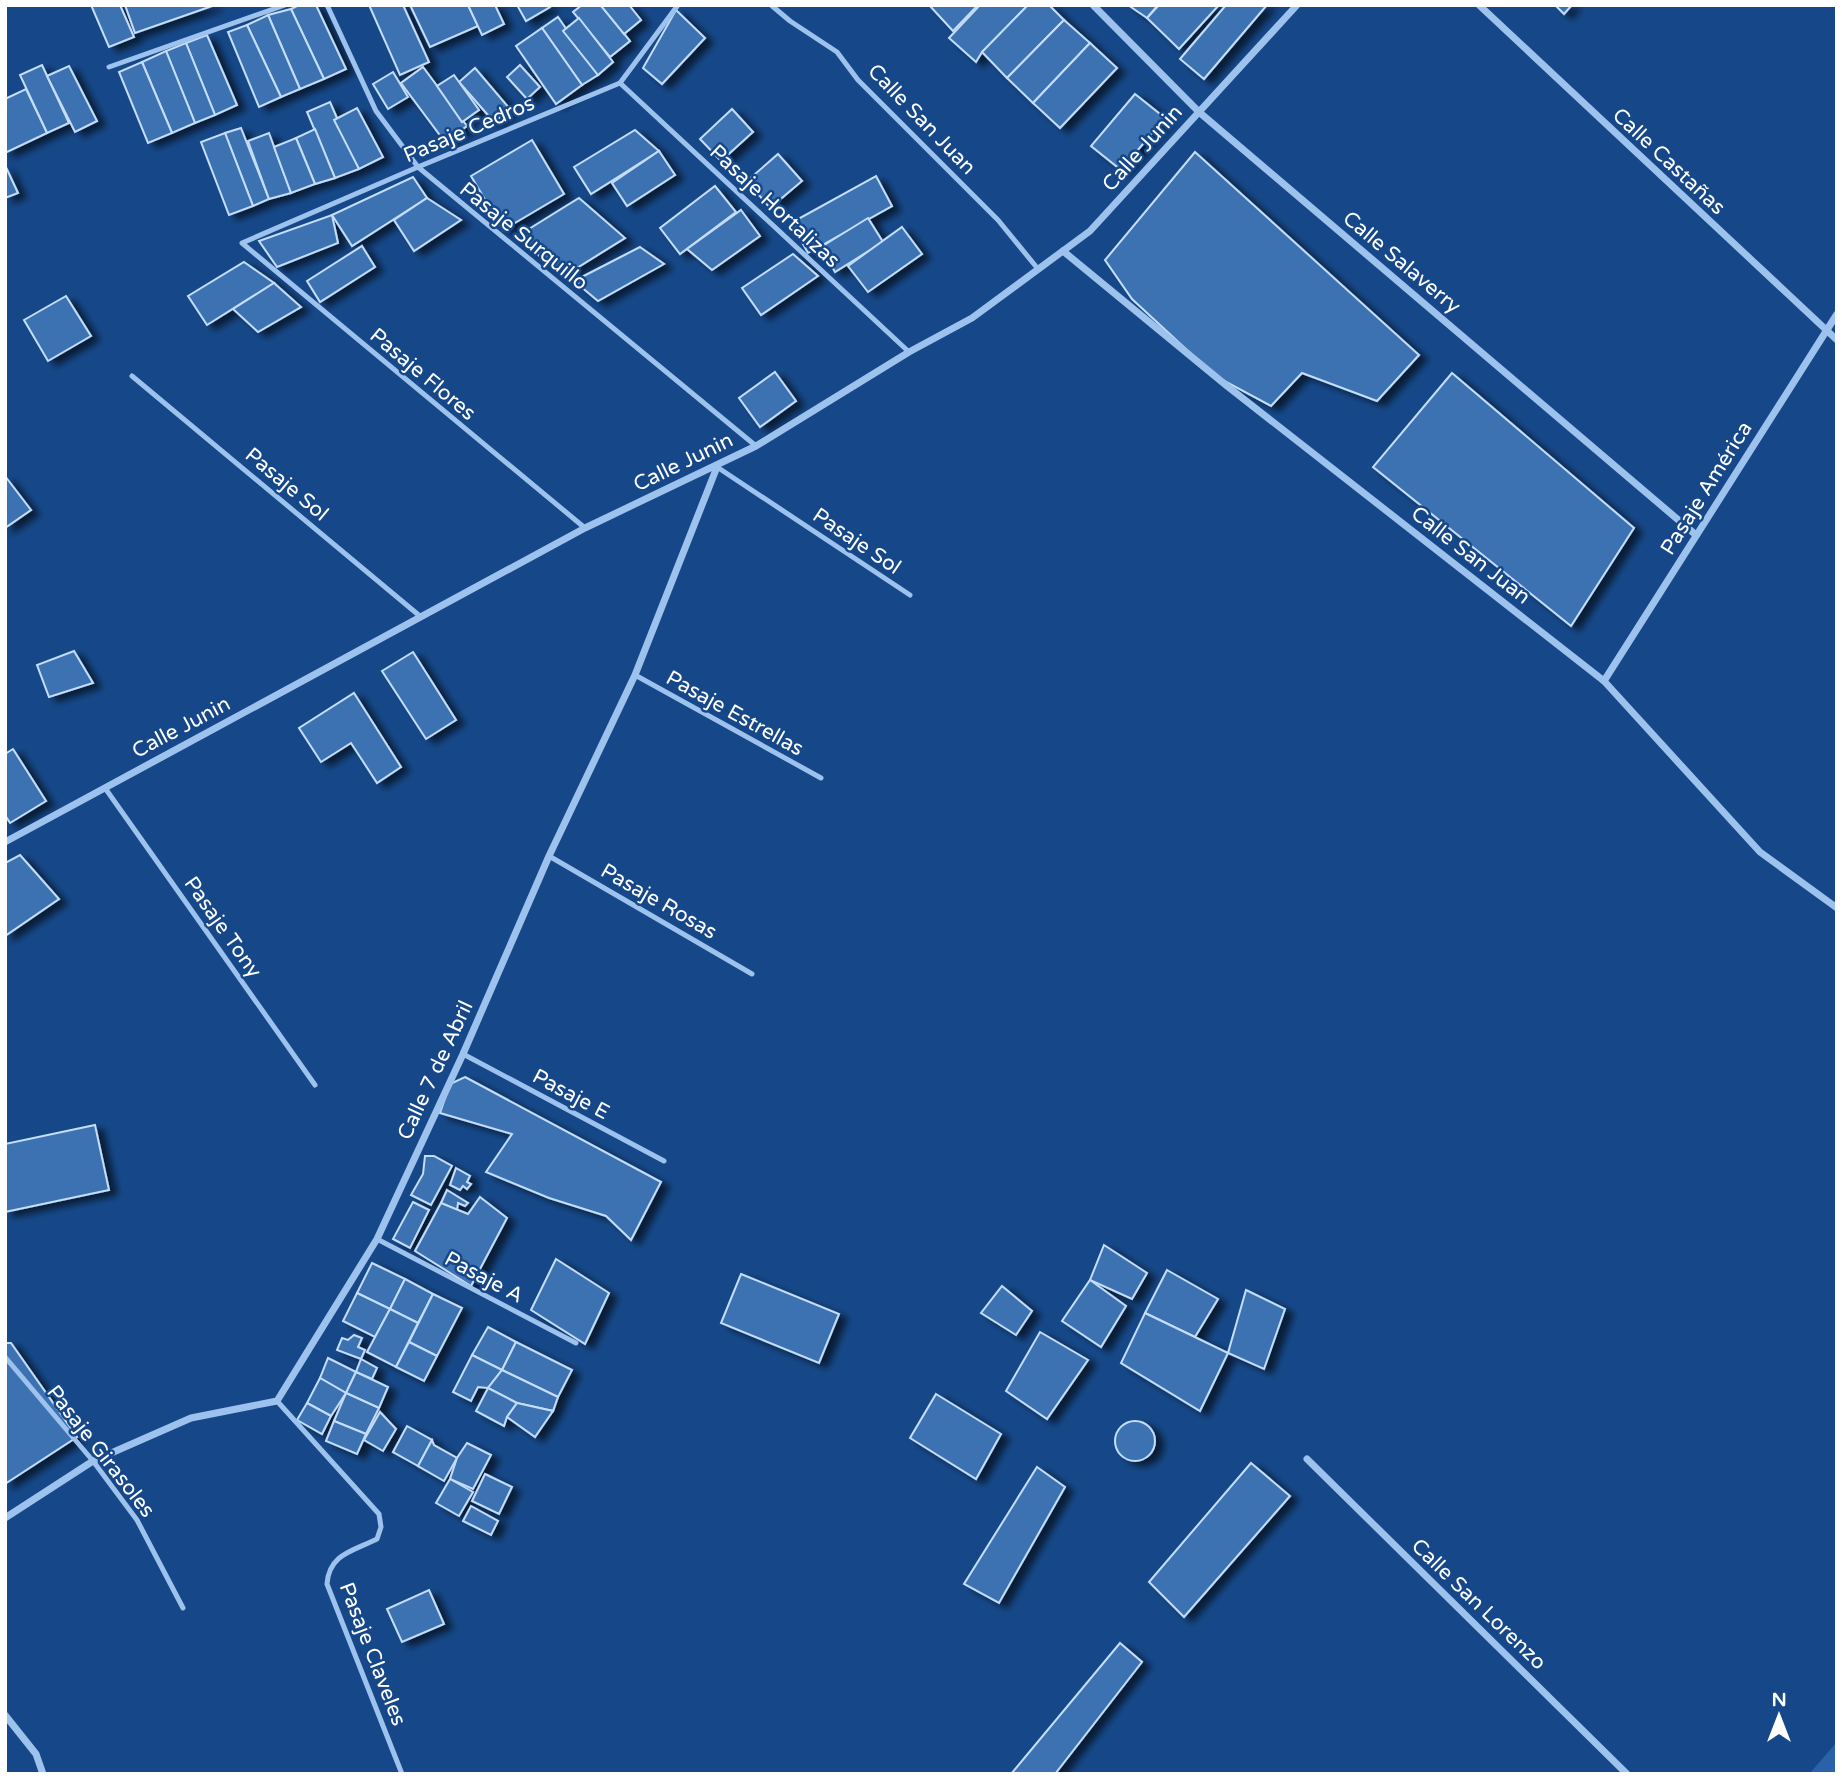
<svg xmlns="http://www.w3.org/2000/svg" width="1842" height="1779" viewBox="0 0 1842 1779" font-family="'Varela Round',sans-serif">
  <defs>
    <filter id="shadow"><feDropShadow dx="8" dy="4.5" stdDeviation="3.5" flood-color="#0009"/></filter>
  </defs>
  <rect width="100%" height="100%" fill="#164889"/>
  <path fill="#2962a8" d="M1837,1742V1774H1809Z"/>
  <g fill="#3e72b2" stroke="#c4ddfa" stroke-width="2" filter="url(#shadow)">
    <path d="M91,5H120L134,37L109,47Z"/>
    <path d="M125,5H215L135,33Z"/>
    <path d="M299,5H316L346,69L324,79L291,9Z"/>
    <path d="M369,5H403L429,62L400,75Z"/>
    <path d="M410,5H468L478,26L430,47Z"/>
    <path d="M468,5H495L504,24L482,35Z"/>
    <path d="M517,5H549L550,7L526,21Z"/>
    <path d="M582,5H601L630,41L610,57L573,12Z"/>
    <path d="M604,5H629L641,20L624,34L602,7Z"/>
    <path d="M929,5H978L953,31Z"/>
    <path d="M980,5H1028L982,52L976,62L949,38Z"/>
    <path d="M1028,5H1049L1064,20L1007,78L982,52Z"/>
    <path d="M1128,5H1158L1147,18Z"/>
    <path d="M1159,5H1219L1179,49L1147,18Z"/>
    <path d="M1226,5H1267L1204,79L1180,59Z"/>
    <path d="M1555,5H1572L1564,14Z"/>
    <path d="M291,9L324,79L300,89L268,15Z"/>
    <path d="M676,10L705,38L662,84L643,68Z"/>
    <path d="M268,15L300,89L281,97L247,25Z"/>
    <path d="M558,17L598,75L582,85L542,28Z"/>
    <path d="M579,18L613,62L598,75L563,31Z"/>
    <path d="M1064,20L1090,43L1033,103L1007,78Z"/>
    <path d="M247,25L281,97L259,107L228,32Z"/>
    <path d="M542,28L582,85L556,104L516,46Z"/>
    <path d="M207,35L237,105L215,115L186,43Z"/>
    <path d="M186,43L215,115L195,123L166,51Z"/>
    <path d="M1090,43L1117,68L1060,128L1033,103Z"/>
    <path d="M166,51L195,123L172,133L142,62Z"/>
    <path d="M142,62L172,133L148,143L119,72Z"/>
    <path d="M42,65L69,123L47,133L20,75Z"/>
    <path d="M520,65L540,87L527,99L507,77Z"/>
    <path d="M69,66L97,121L75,132L47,76Z"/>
    <path d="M423,67L467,126L445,142L401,83Z"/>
    <path d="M475,68L510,109L494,122L459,82Z"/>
    <path d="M393,72L408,97L388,109L373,84Z"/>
    <path d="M454,75L479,110L462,122L437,86Z"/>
    <path d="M26,89L47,133L5,153V99Z"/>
    <path d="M1135,94L1165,118L1121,170L1091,146Z"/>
    <path d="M330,102L359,169L335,178L307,112Z"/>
    <path d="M357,108L383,157L359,169L334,120Z"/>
    <path d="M732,109L753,132L721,161L700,139Z"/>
    <path d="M241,128L269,199L253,206L225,133Z"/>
    <path d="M315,129L335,178L315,184L296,138Z"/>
    <path d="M635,130L659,151L591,194L574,167Z"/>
    <path d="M225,133L253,206L229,215L201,142Z"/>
    <path d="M269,133L291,193L269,199L248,141Z"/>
    <path d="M296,138L315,184L291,193L274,147Z"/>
    <path d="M532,140L564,194L503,230L471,176Z"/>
    <path d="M659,151L675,175L627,206L612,183Z"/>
    <path d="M1195,152L1419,355L1377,401L1302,373L1271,406L1215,376L1132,299L1105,260Z"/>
    <path d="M778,154L802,181L770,208L747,181Z"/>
    <path d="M5,165L18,193L5,198Z"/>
    <path d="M876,176L892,206L808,253L791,223Z"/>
    <path d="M413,177L427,198L352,246L332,215Z"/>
    <path d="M715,186L736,212L680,254L660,228Z"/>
    <path d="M427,198L461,220L414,251L394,220Z"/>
    <path d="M579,198L625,238L564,276L516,237Z"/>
    <path d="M741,210L760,236L712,270L687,249Z"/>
    <path d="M332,215L338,243L277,267L259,241Z"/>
    <path d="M868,218L883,242L835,272L821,247Z"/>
    <path d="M902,227L922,254L868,292L848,266Z"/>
    <path d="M362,246L375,267L320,302L307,281Z"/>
    <path d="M640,247L664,264L598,301L574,281Z"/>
    <path d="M793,254L818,276L761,315L742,288Z"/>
    <path d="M244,262L274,283L207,325L188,296Z"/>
    <path d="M274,283L301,307L258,332L233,309Z"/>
    <path d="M66,296L91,336L48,361L24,320Z"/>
    <path d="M775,372L796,401L760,427L739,398Z"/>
    <path d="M1452,373L1634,528L1571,626L1373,467Z"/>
    <path d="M5,476L31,510L5,528Z"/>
    <path d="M74,651L93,683L49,697L37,665Z"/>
    <path d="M413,652L456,720L426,739L382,671Z"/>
    <path d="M354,693L401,767L377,783L351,743L321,762L299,728Z"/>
    <path d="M13,749L46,801L10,823L5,815V754Z"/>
    <path d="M20,855L59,899L5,936V863Z"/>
    <path d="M465,1077L661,1182L631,1240L606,1216L549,1198L486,1172L512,1134L440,1113L450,1084Z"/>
    <path d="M95,1125L109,1190L5,1212V1144Z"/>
    <path d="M425,1156H434L452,1166L431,1205L411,1195L423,1174Z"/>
    <path d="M456,1168L470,1176L467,1182L471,1184L467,1189L463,1186L460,1190L450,1185Z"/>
    <path d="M447,1190L468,1203L465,1206L458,1203L457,1210L441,1203Z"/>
    <path d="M480,1197L507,1218L471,1286L415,1251L441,1203L468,1214Z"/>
    <path d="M413,1202L429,1210L410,1248L393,1239Z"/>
    <path d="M1104,1245L1147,1273L1132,1299L1090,1280Z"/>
    <path d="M556,1259L609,1293L585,1344L531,1310Z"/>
    <path d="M372,1263L405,1279L390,1309L357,1293Z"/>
    <path d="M1167,1270L1218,1299L1195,1337L1145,1313Z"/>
    <path d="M741,1274L839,1314L819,1363L721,1323Z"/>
    <path d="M405,1279L433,1294L418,1323L390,1309Z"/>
    <path d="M1090,1280L1126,1306L1101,1347L1062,1321Z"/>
    <path d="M1002,1286L1032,1311L1016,1335L981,1313Z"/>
    <path d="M1246,1290L1285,1309L1264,1369L1228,1353Z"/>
    <path d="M357,1293L390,1309L375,1337L343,1321Z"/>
    <path d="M433,1294L462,1308L437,1356L409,1342Z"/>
    <path d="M390,1309L418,1323L396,1367L367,1352Z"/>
    <path d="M1145,1313L1228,1353L1200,1411L1121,1363Z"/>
    <path d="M488,1327L516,1342L502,1370L472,1355Z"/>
    <path d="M1040,1332L1088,1360L1047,1419L1006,1391Z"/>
    <path d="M354,1335L362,1338L358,1347L365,1350L361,1359L337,1350L342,1338L348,1340Z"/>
    <path d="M409,1342L437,1356L424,1381L396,1367Z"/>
    <path d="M516,1342L572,1370L558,1397L502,1370Z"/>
    <path d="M5,1343H11L77,1437L5,1484Z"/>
    <path d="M472,1355L502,1370L488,1388L478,1387L471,1401L453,1392Z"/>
    <path d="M328,1358L356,1372L346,1393L320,1378Z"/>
    <path d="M361,1359L377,1368L372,1379L356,1372Z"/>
    <path d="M502,1370L558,1397L553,1411L517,1403L488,1388Z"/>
    <path d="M356,1372L388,1387L379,1408L346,1393Z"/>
    <path d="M320,1378L346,1393L331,1416L307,1403Z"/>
    <path d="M488,1388L517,1403L507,1417L504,1426L476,1411Z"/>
    <path d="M346,1393L379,1408L366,1434L334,1421Z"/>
    <path d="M936,1394L1001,1434L976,1479L910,1438Z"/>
    <path d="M307,1403L331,1416L322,1434L297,1420Z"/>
    <path d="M517,1403L553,1411L535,1437L507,1417Z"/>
    <path d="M380,1412L396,1429L383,1451L364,1440Z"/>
    <path d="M334,1421L366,1434L357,1454L326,1441Z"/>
    <circle cx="1135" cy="1441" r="20"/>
    <path d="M407,1426L432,1440L418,1466L393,1452Z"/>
    <path d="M432,1440L434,1445L457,1458L444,1481L418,1466Z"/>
    <path d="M467,1443L491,1455L473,1489L450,1479L457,1458Z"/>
    <path d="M1251,1463L1290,1496L1184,1617L1149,1582Z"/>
    <path d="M1037,1467L1065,1487L999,1603L964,1584Z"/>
    <path d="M485,1474L512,1487L499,1514L472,1501Z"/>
    <path d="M450,1479L473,1492L459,1516L436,1503Z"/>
    <path d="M471,1506L498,1521L491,1535L463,1521Z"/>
    <path d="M429,1590L444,1624L402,1642L387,1609Z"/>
    <path d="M1120,1643L1142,1662L1055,1774H1011Z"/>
  </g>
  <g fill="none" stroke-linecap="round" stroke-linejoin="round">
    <g stroke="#9ec2ee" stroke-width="5">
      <path d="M327,5L376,111L418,167L756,446"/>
      <path d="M771,5L790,21L837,52L858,80L998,220L1038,269"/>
      <path d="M109,67L285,5"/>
      <path d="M620,83L909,352"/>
      <path d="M132,376L421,617"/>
      <path d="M717,467L910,595"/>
      <path d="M585,528L242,243L418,167L620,83L678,5"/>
      <path d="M635,675L821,778"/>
      <path d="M105,788L315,1085"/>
      <path d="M549,856L752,974"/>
      <path d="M463,1054L664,1161"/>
      <path d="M377,1239L576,1343"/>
      <path d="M5,1357L93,1461L137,1520L183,1608"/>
      <path d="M277,1401L379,1514L381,1527L377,1539C353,1551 329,1554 327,1584L402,1774"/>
    </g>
    <g stroke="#9ec2ee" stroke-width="7">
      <path d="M1093,5L1199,112L1696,535"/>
      <path d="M1479,5L1837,340"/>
      <path d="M1063,251L1227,386L1604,681L1760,852L1837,908"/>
      <path d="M1604,681L1837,314"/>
      <path d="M5,842L585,528L756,446L909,352L972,318L1090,231L1297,5"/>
      <path d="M1307,1459L1627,1774"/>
      <path d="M5,1518L93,1461L191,1418L277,1401L377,1239L463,1054L549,856L635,675L717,467"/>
      <path d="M5,1715L36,1754L43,1774"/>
    </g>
  </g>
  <g text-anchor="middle" stroke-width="5" stroke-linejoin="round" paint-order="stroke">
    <g font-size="21" fill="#fff" stroke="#164889">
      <text transform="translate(922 119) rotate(46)" y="7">Calle San Juan</text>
      <text transform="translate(469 129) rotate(-23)" y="7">Pasaje Cedros</text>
      <text transform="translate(1142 148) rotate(-48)" y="7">Calle Junin</text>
      <text transform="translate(1669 161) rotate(43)" y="7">Calle Castañas</text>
      <text transform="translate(775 206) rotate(43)" y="7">Pasaje Hortalizas</text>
      <text transform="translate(524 236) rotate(39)" y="7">Pasaje Surquillo</text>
      <text transform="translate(1402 262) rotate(40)" y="7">Calle Salaverry</text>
      <text transform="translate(423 374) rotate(40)" y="7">Pasaje Flores</text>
      <text transform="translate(683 462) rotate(-26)" y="7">Calle Junin</text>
      <text transform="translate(287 484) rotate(40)" y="7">Pasaje Sol</text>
      <text transform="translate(1706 488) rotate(-58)" y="7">Pasaje América</text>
      <text transform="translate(857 541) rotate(34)" y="7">Pasaje Sol</text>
      <text transform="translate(1471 555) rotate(38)" y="7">Calle San Juan</text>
      <text transform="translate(735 713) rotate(29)" y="7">Pasaje Estrellas</text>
      <text transform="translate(181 727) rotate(-28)" y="7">Calle Junin</text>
      <text transform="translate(659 901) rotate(30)" y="7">Pasaje Rosas</text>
      <text transform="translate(223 927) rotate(55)" y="7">Pasaje Tony</text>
      <text transform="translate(435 1070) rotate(-65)" y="7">Calle 7 de Abril</text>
      <text transform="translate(571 1094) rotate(28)" y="7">Pasaje E</text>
      <text transform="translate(484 1277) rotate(28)" y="7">Pasaje A</text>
      <text transform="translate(101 1451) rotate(52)" y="7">Pasaje Girasoles</text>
      <text transform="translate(1479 1604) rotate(44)" y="7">Calle San Lorenzo</text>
      <text transform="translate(373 1654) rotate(69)" y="7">Pasaje Claveles</text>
    </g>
  </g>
  <rect width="1842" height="1779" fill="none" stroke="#ffffff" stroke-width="14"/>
  <g transform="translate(1779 1716)" stroke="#164889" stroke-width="5" paint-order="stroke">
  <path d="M0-5L12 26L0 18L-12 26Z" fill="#ffffff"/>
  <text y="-10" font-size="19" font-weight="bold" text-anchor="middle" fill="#ffffff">N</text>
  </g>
</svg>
